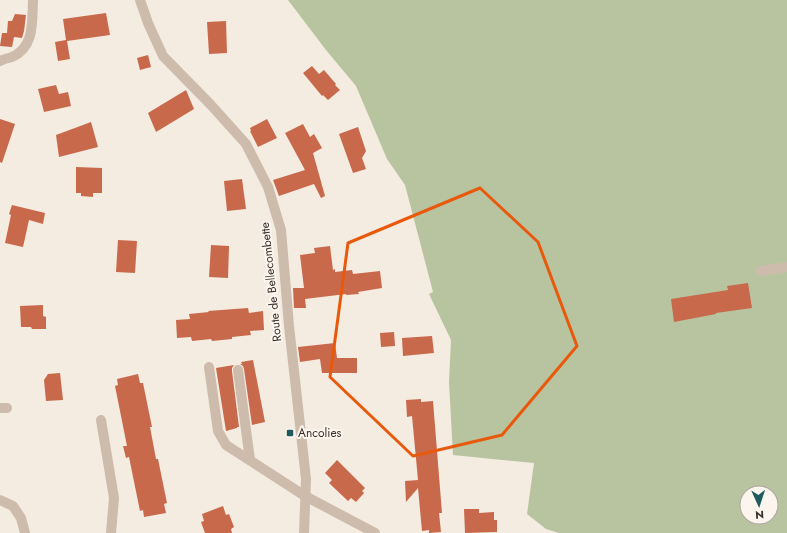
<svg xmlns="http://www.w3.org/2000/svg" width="787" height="533" viewBox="0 0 787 533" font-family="Jost,sans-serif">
  <rect width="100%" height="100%" fill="#f4ebe1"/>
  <path fill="#b8c4a0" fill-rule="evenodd" d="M288,0H787V533H559L546,529L527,514L534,463L453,455L449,382L451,340L429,294L433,292L405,185L387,159L356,86L326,50ZM747,493H771V517H747Z"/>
  <g fill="#c8694b">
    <path d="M106,13L110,35L67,41L70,59L58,61L55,42L66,40L63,19Z"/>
    <path d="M15,14L26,15L24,31L22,38L14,37L12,47L0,46L2,33H7L8,21H12Z"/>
    <path d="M226,21L227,53L209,54L207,22Z"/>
    <path d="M148,55L151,67L140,70L137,58Z"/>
    <path d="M312,66L319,74L324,70L336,84L335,85L340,90L328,100L323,95L322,96L303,73Z"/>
    <path d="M56,85L59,94L68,92L71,106L44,112L38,89Z"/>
    <path d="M186,90L194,109L156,132L148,113Z"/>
    <path d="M0,119L15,124L2,163L0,162Z"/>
    <path d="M267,119L277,138L258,147L250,131H251L250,128Z"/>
    <path d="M91,122L98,147L59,157L56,135Z"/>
    <path d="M303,124L310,137L314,134L322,148L313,153L325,196L321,198L314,184L279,196L273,180L305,170L285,133Z"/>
    <path d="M358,127L366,151L362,158L366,169L353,173L339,134Z"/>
    <path d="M76,167L102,168V193H93V197L81,196V193H76Z"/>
    <path d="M242,179L246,209L227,211L224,181Z"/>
    <path d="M12,205L45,213L43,224L29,220L23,247L5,243L11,215L9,214Z"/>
    <path d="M118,240L137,241L135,273L116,272Z"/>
    <path d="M211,245L229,246L228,278L209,277Z"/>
    <path d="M330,246L333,270L335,269V272L352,270L353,274L380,271L382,288L358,292L359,294L346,295V294L305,299L306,308H294L293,288H304L300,255L315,253L314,248Z"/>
    <path d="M748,283L752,308L716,313V314L674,322L671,299L728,290L727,286Z"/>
    <path d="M43,305V316L46,317V329H32L31,327H21L20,306Z"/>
    <path d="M248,308L249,313L263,311L264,330L250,331L251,335L232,337V339L212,341L211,339L192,341L191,337L177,338L176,320L190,319L189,314L209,312L208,311Z"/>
    <path d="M394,332L395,346L381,347L380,333Z"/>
    <path d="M432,336L434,353L403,356L402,338Z"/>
    <path d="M335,343L337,358H357V373H322L320,359L300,362L298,347Z"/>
    <path d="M253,360L265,422L252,425L244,369L243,366L240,364H242L241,362Z"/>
    <path d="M234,365L232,368V371L239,427H237V428L226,431L216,368Z"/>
    <path d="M60,373L63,400L46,401L44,380L48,374Z"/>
    <path d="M138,374L140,383H143L152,427H150L156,459H158L167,503L164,504L166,513L144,517L143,510L140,511L129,457L126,458L123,446H127L115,386L118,385L117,379Z"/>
    <path d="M421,399V402L433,401L442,513H439L441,532L429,533V530L422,531L418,488L406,502L405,481L418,480L412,416L407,417L406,400Z"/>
    <path d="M337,460L365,488L362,491L364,493L356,502L351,498L348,501L329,483L332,480L325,473Z"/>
    <path d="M223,506L226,515L229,514L234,527L231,529L232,533H205L201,522L204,521L202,514Z"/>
    <path d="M464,509H479V513L494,512V520H497V532L465,533Z"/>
  </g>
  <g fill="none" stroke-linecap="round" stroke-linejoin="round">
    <g stroke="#cdbbac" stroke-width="10">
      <path d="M140,0L148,23L163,56L211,105L246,144L268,187L281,230L289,326L306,479L304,533"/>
      <path d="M0,61C4,59 8,58 12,57C35,47 32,21 33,0"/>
      <path d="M760,271L787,267"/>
      <path d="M209,367L218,431L226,445L305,496L375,533"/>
      <path d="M238,370L250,460"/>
      <path d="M0,408H7"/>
      <path d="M101,420L114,498L111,533"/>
      <path d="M0,500L13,506L21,518L25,533"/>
    </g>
  </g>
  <path fill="none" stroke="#e8590c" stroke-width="3" stroke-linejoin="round" d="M480,188L538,242L577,346L502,435L413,456L330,377L348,243Z"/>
  <rect fill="#1f5a5e" stroke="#fbf5ee" stroke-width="1.5" x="286" y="429" width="8" height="8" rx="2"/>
  <g text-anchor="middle" stroke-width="4" stroke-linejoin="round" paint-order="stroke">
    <g font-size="12" fill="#3b302b" stroke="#fbf5ee">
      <text transform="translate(271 282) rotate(-96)" y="4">Route de Bellecombette</text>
    </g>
    <g font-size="12" fill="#3b302b" stroke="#fbf5ee" text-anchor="start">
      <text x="298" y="437">Ancolies</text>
    </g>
  </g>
  <g transform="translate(759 505) rotate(177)"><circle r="19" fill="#fbf5ee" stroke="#aea6a0"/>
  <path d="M0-3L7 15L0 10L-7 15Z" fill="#1f5a5e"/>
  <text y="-6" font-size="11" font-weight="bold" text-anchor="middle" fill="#3b302b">N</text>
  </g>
</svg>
